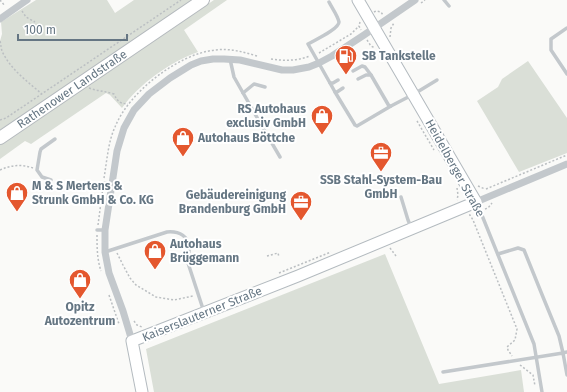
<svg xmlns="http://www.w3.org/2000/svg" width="567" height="392" viewBox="0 0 567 392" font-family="'Fira Sans',sans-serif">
  <rect width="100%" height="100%" fill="#fafaf8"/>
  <g fill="#dadfd7">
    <path d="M36,0H107L115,13L134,0H197L0,130V41L2,34L1,22Z"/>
    <path d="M214,0H227L184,30L198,52C170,62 139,84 122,108L110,95L106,93L31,144L25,141L0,159V145Z"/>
    <path d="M528,61L567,118V153L519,172L477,101L498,87L502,79Z"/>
    <path d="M385,254L439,384L521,370L524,392H154L146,349Z"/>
  </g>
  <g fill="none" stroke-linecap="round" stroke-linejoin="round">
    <g stroke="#b3babf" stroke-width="13">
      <path id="secondary" d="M142,392L132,341L298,276L476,202L358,0"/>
    </g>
    <g stroke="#b5babe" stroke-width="14">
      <g id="primary">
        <path id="s1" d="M0,138L203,0"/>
      </g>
    </g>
    <g stroke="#bbbfc2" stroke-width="1.5" stroke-dasharray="2 2" stroke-linecap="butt">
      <path d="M0,0L5,6"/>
      <path d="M421,3L425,0"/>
      <path d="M22,11L26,17L35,22"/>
      <path d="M374,12L376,11L381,12L383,15"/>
      <path d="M360,22L359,26L361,30"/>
      <path d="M390,37L391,28L394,23"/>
      <path d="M367,40L371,46L375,48"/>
      <path d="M0,41C1,45 1,48 2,51C10,69 28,82 42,94"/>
      <path d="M319,53L351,34L359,26"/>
      <path d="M271,59C284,61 297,61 310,56"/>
      <path d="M89,88C97,91 105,91 114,94C118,102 119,103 128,104"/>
      <path d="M0,120L6,118L181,0"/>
      <path d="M417,121L434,150"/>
      <path d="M0,170C11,165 21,164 33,168"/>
      <path d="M104,178C107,161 108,142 115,127C129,92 178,54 215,50C230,48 243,52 257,56"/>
      <path d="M478,186L485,189"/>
      <path d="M457,188L458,195L457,200"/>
      <path d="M486,189L567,155"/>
      <path d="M485,209L488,208L492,203"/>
      <path d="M469,215H470L473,220L517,329L515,340L507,347L508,350L512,356"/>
      <path d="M98,225L103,187"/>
      <path d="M97,235C97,247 97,259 101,271"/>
      <path d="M390,248L396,256H398"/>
      <path d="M117,253L123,265L130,278L136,285L156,297L174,300L193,296"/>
      <path d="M267,256L278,253L279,257"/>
      <path d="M279,273L331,252"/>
      <path d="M109,295L119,324"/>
      <path d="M134,321L137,325L142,327"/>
      <path d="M520,365L533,375L535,386"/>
    </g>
    <g stroke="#c3c8cc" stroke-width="3.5">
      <path d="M444,0L449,6"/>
      <path d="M329,2C332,8 338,16 339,22C339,29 315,40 308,44L330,83H333L338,80"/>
      <path d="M567,28L551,39V50L567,74"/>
      <path d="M230,59L234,77L259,121L280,157"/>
      <path d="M353,71L362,66L365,67L371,75"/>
      <path d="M358,79L366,75H371L389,106H391L414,94L437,80"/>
      <path d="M330,83L335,92H337L343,88"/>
      <path d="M335,92L355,125L357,126L391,106"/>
      <path d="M243,93L254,84L265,87"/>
      <path d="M51,180L42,177L37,170L40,152L41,149L55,139"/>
      <path d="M103,183L111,184"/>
      <path d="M401,197L408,220L411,227"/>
      <path d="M477,203L534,344L542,392"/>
      <path d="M97,230H105"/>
      <path d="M105,252L167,232C179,231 190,236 189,250C189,255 187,257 188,263L204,312"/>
      <path d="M498,254L518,248L524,250L543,297L559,336L563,353L567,352"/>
      <path d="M443,372L563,353L567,375"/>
    </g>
    <g stroke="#c3c8cc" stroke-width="7">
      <path d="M0,19L27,0"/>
      <path d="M476,202L567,164"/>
      <path d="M132,341L123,311L109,273L105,252V230L117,151L124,128L134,110L149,94L170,78L191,65L201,61L213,59H224L240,60L282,70H293L309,67L319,63L332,56L364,35L415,0"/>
    </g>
    <use href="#secondary" stroke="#fff" stroke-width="11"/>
    <use href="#primary" stroke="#fff" stroke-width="12"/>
  </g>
  <defs>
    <g id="fuel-pin" transform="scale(1.15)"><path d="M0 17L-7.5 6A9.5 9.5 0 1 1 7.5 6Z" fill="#e4572e" stroke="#fff"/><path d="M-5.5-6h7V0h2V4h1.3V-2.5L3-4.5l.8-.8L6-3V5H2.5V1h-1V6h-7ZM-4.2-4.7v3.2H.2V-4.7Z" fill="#fff"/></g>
    <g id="shop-pin" transform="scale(1.15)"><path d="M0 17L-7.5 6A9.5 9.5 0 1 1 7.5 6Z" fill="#e4572e" stroke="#fff"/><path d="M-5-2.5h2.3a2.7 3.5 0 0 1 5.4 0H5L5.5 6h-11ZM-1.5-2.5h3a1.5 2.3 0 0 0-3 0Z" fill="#fff"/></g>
    <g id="office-pin" transform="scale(1.15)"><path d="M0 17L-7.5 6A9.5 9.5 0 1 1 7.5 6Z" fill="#e4572e" stroke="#fff"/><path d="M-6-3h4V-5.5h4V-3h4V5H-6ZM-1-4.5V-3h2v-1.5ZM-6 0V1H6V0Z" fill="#fff"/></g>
  </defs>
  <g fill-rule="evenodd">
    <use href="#fuel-pin" x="346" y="56"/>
    <use href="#shop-pin" x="322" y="116"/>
    <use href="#shop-pin" x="183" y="138"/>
    <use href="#office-pin" x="381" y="153"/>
    <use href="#shop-pin" x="17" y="193"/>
    <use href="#office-pin" x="301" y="202"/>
    <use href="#shop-pin" x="155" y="251"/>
    <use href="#shop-pin" x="80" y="280"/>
  </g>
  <g text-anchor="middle" stroke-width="4" stroke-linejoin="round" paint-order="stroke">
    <g font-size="12" font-weight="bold" fill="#657683" stroke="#fff" text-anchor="start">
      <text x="362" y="60">SB Tankstelle</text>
      <text x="306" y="113" text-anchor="end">RS Autohaus<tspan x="306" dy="14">exclusiv GmbH</tspan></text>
      <text x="198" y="142">Autohaus Böttche</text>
      <text x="381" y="184" text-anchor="middle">SSB Stahl-System-Bau<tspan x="381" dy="14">GmbH</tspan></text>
      <text x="32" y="190">M &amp; S Mertens &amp;<tspan x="32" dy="14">Strunk GmbH &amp; Co. KG</tspan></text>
      <text x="286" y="199" text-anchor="end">Gebäudereinigung<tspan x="286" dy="14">Brandenburg GmbH</tspan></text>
      <text x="170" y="248">Autohaus<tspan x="170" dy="14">Brüggemann</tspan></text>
      <text x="80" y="311" text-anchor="middle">Opitz<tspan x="80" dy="14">Autozentrum</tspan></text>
    </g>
    <g font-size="12" fill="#657683" stroke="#fff">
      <text dy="4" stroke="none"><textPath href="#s1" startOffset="87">Rathenower Landstraße</textPath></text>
      <text transform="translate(455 168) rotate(61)" y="4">Heidelberger Straße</text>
      <text transform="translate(202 314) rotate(-22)" y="4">Kaiserslauterner Straße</text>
    </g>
  </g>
  <path d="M18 34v6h109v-6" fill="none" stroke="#657683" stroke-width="2"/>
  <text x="24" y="34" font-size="12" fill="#657683" stroke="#ffffff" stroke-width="3" paint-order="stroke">100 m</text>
</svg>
